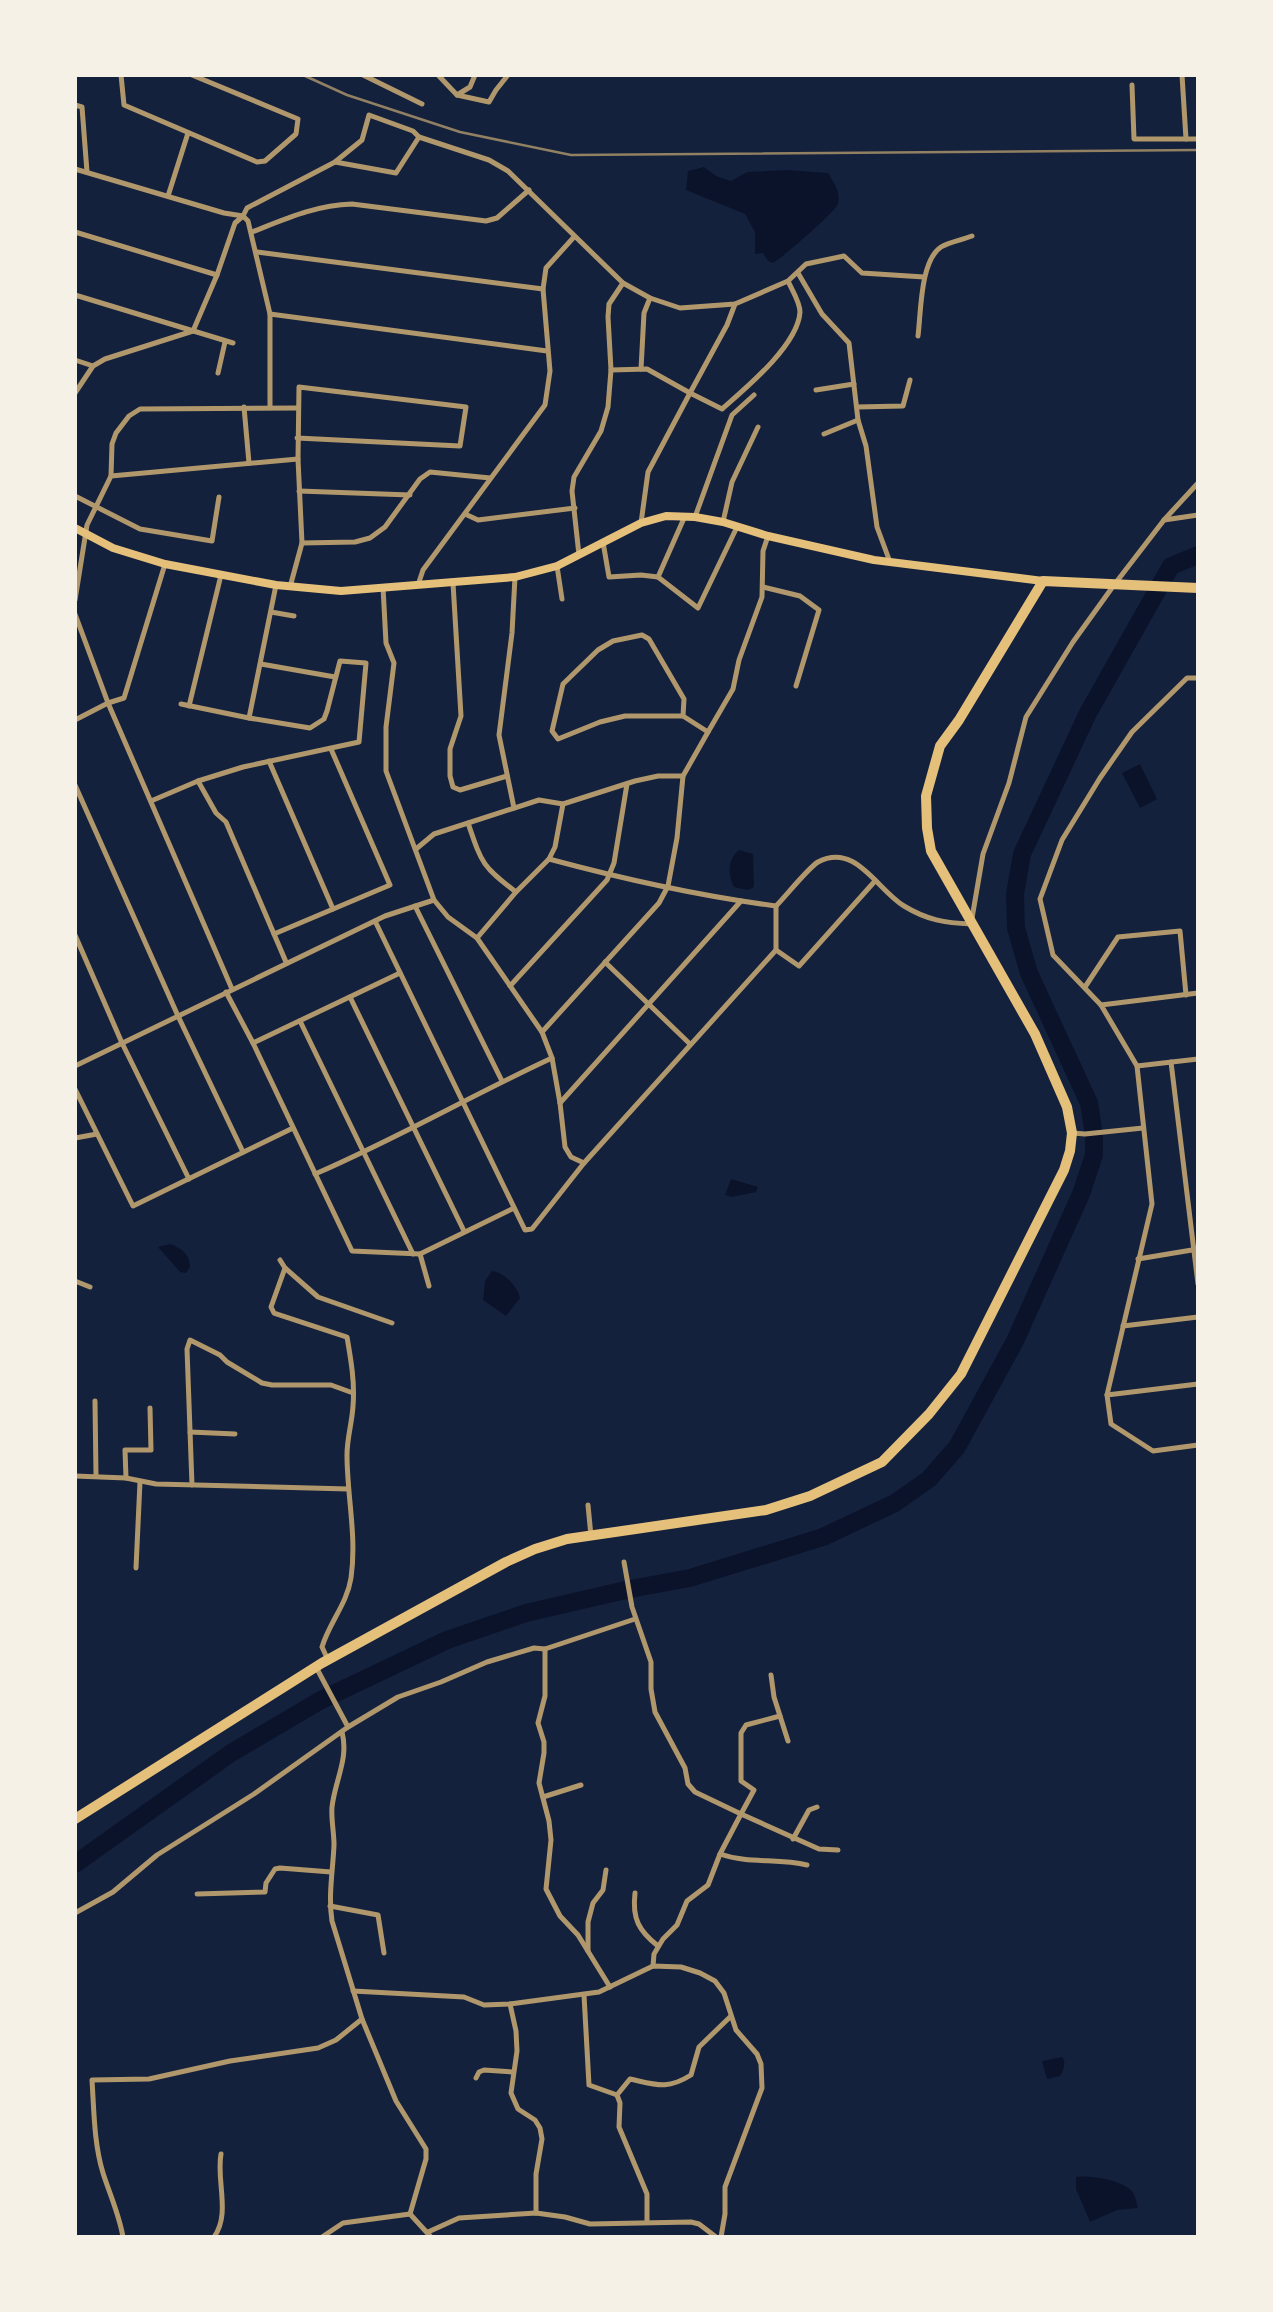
<svg xmlns="http://www.w3.org/2000/svg" width="1273" height="2312" viewBox="0 0 1273 2312" font-family="'Crimson Pro',serif">
  <rect width="100%" height="100%" fill="#14213d"/>
  <g fill="#0b132b">
    <path d="M704,167L716,176L731,181L747,172L786,170L828,173C834,183 841,192 838,204C835,212 782,258 773,263L768,261L763,253L755,254V232L745,214L686,190L688,171Z"/>
    <path d="M1140,764L1157,799L1140,808L1122,773Z"/>
    <path d="M739,850L753,854L754,885L753,888L747,890L734,887C728,875 727,859 739,850Z"/>
    <path d="M731,1179L758,1187L756,1192L732,1197L725,1195Z"/>
    <path d="M170,1244C181,1248 190,1254 190,1267L186,1273L180,1272L158,1247Z"/>
    <path d="M492,1271C505,1273 517,1286 520,1298L506,1316L483,1300L485,1281Z"/>
    <path d="M1062,2057C1067,2062 1063,2071 1060,2076L1047,2079L1042,2061Z"/>
    <path d="M1076,2177C1091,2175 1121,2180 1132,2191C1136,2196 1136,2202 1138,2208L1117,2210L1090,2222L1076,2189Z"/>
  </g>
  <g fill="none" stroke-linecap="round" stroke-linejoin="round">
    <path stroke="#0b132b" stroke-width="18" d="M75,1864L231,1753L321,1700L447,1640L526,1613L630,1589L690,1578L823,1537L895,1503L929,1479L957,1447L1015,1341L1081,1194L1094,1155V1135L1089,1103L1029,973L1016,928L1015,894L1022,854L1088,713L1171,566L1198,555"/>
    <g stroke="#b1986c" stroke-width="5">
      <path d="M121,75L124,105L257,162L265,161L296,134L298,119L192,75"/>
      <path d="M363,75L422,104"/>
      <path d="M438,75L457,95L489,102L496,90L508,75"/>
      <path d="M1182,75L1186,139H1198"/>
      <path d="M1132,85L1134,139H1186"/>
      <path d="M457,95L470,87L475,75"/>
      <path d="M75,105L82,107L87,172"/>
      <path d="M335,162L362,140L369,115L413,131L419,137"/>
      <path d="M75,169L224,213L243,216L248,221L270,314V406"/>
      <path d="M168,196L188,133"/>
      <path d="M75,232L217,275"/>
      <path d="M252,232C285,219 316,205 352,204L486,221L497,218L529,190"/>
      <path d="M257,252L543,289"/>
      <path d="M798,273L822,314L849,343L858,420L866,446L877,527L890,562"/>
      <path d="M75,295L233,343"/>
      <path d="M270,314L547,351"/>
      <path d="M918,336C921,313 920,261 941,247C949,242 962,240 972,236"/>
      <path d="M75,360L93,366"/>
      <path d="M641,369L644,313L650,298"/>
      <path d="M611,370L647,369L690,393L727,325L735,304"/>
      <path d="M218,373L225,342"/>
      <path d="M816,390L854,384"/>
      <path d="M75,393L93,366L105,359L193,331L217,275L235,223L243,216L247,208L335,162L396,173L419,137L489,160L508,171L623,283L650,298L680,308L735,304L788,281L806,264L844,256L862,273L924,277"/>
      <path d="M244,407L249,463"/>
      <path d="M857,407L903,406L910,380"/>
      <path d="M824,434L858,420"/>
      <path d="M111,476L298,459"/>
      <path d="M299,491L410,495"/>
      <path d="M75,496L140,529L212,541L219,497"/>
      <path d="M465,514L478,520L575,508"/>
      <path d="M685,516L658,577L698,608L737,527"/>
      <path d="M695,517L732,415L754,395"/>
      <path d="M1164,520L1198,515"/>
      <path d="M723,522L732,482L758,427"/>
      <path d="M641,523L648,472L690,393L722,409C746,388 798,345 800,312C800,302 792,290 788,281"/>
      <path d="M603,542L609,577L641,575L658,577"/>
      <path d="M302,543L355,542L370,538L385,527L420,479L430,472L490,478"/>
      <path d="M579,555L572,491L574,477L601,431L608,407L611,370L608,317L609,304L623,283"/>
      <path d="M557,566L562,599"/>
      <path d="M453,583L461,716L450,749V776L453,787L460,790L507,776"/>
      <path d="M418,585L423,570L545,405L550,371L543,289L546,268L574,237"/>
      <path d="M290,587L302,543L298,459L299,387L466,407L460,446L297,438"/>
      <path d="M383,587L386,643L394,663L386,727V771L434,900L448,917L477,938L542,1032L552,1058L560,1103L565,1147L571,1157L584,1163"/>
      <path d="M763,587L800,596L819,610L796,686"/>
      <path d="M75,600L87,525L111,476L112,444L116,433L129,416L140,409L297,408"/>
      <path d="M271,612L294,616"/>
      <path d="M75,614L108,703L232,989"/>
      <path d="M642,635L649,639L684,699L683,716H625L600,722L558,739L552,731L563,684L598,650L613,641Z"/>
      <path d="M261,664L335,677"/>
      <path d="M181,704L249,718L276,585"/>
      <path d="M189,706L221,575"/>
      <path d="M75,720L108,703L124,698L165,564"/>
      <path d="M708,732L733,689L739,660L762,597L763,551L768,536"/>
      <path d="M269,761L333,909"/>
      <path d="M198,781L216,813L226,822L286,962"/>
      <path d="M75,785L178,1016L243,1152"/>
      <path d="M151,801L198,781L243,767L359,742L366,663L340,661L327,711L324,719L310,728L249,718"/>
      <path d="M514,808L499,735L512,633L515,577"/>
      <path d="M468,823C482,864 482,866 516,892"/>
      <path d="M416,849L434,834L539,800L563,804L635,781L658,776H683"/>
      <path d="M549,859L555,847L563,804"/>
      <path d="M415,906L502,1081"/>
      <path d="M375,921L525,1230L532,1229L584,1163L776,950V906"/>
      <path d="M274,934L390,885L331,749"/>
      <path d="M75,935L122,1043L189,1179"/>
      <path d="M477,938L516,892L549,859C623,879 700,896 776,906C786,896 808,868 818,862C856,842 877,890 904,906C927,920 945,923 971,924L983,854L1009,783L1026,717L1073,642L1114,585L1164,520L1198,483"/>
      <path d="M776,950L799,966L875,881"/>
      <path d="M605,962L690,1044"/>
      <path d="M510,986L607,880L614,863L627,784"/>
      <path d="M1085,987L1118,937L1180,931L1186,995"/>
      <path d="M226,992L253,1043L352,1251L420,1254L514,1208"/>
      <path d="M1198,993L1101,1005L1137,1066L1152,1204L1107,1395L1111,1424L1153,1451L1198,1445"/>
      <path d="M350,997L464,1231"/>
      <path d="M1101,1005L1053,955L1040,899L1062,840L1100,778L1132,732L1187,678H1198"/>
      <path d="M300,1021L413,1254"/>
      <path d="M542,1032L659,903L668,886L677,838L683,776L708,732L683,716"/>
      <path d="M253,1043L400,973"/>
      <path d="M1171,1062L1198,1284"/>
      <path d="M75,1066L385,916L434,900"/>
      <path d="M1137,1066L1198,1059"/>
      <path d="M75,1089L133,1206L293,1128"/>
      <path d="M560,1103L741,901"/>
      <path d="M1072,1133L1085,1134L1143,1128"/>
      <path d="M75,1138L97,1134"/>
      <path d="M315,1174C396,1139 472,1095 552,1058"/>
      <path d="M420,1254L429,1286"/>
      <path d="M1138,1259L1198,1249"/>
      <path d="M280,1260L285,1268L318,1297L392,1323"/>
      <path d="M285,1268L271,1307L274,1313L347,1337C351,1360 355,1383 353,1406C352,1423 347,1438 347,1455C347,1496 357,1536 351,1578C347,1604 329,1623 322,1647L328,1660"/>
      <path d="M75,1281L90,1287"/>
      <path d="M1123,1326L1198,1317"/>
      <path d="M1107,1395L1198,1384"/>
      <path d="M95,1401L96,1476"/>
      <path d="M190,1432L235,1434"/>
      <path d="M75,1476L126,1478L156,1484L348,1489"/>
      <path d="M126,1478L125,1450H151L150,1408"/>
      <path d="M192,1485L187,1349L190,1340L220,1355L227,1362L262,1383L272,1385H331L353,1393"/>
      <path d="M588,1505L591,1536"/>
      <path d="M624,1562L632,1607L651,1662V1689L655,1712L685,1768L688,1784L695,1792L741,1814L720,1854L708,1885L687,1901L677,1925L663,1939L654,1954L653,1966"/>
      <path d="M136,1568L140,1482"/>
      <path d="M545,1649V1696L538,1723L544,1742V1753L539,1783L549,1821L551,1840L546,1889L560,1916L578,1935L610,1987"/>
      <path d="M316,1667L348,1727"/>
      <path d="M771,1675L774,1697L788,1741"/>
      <path d="M780,1716L746,1725L741,1733V1781L754,1790L741,1814L819,1849L838,1850"/>
      <path d="M342,1732C349,1759 335,1780 332,1807C331,1819 334,1832 334,1845C333,1870 328,1895 332,1921L362,2019L396,2101L426,2149V2159L410,2214"/>
      <path d="M543,1797L581,1785"/>
      <path d="M793,1839L809,1810L817,1807"/>
      <path d="M720,1854C749,1864 778,1858 807,1865"/>
      <path d="M635,1893C632,1919 639,1931 658,1946"/>
      <path d="M197,1894L265,1892L266,1883L275,1869L280,1868L331,1872"/>
      <path d="M330,1906L378,1915L384,1953"/>
      <path d="M75,1913L113,1892L157,1855L254,1794L348,1727L398,1697L441,1682L487,1662L534,1648L545,1649L635,1619"/>
      <path d="M588,1951V1922L593,1903L603,1890L606,1870"/>
      <path d="M353,1991L464,1997L484,2005L510,2004L599,1992L653,1966L681,1967L700,1973L715,1981L724,1993L736,2030L757,2054L761,2064L762,2088L725,2187V2214L721,2237"/>
      <path d="M584,1995L589,2085L617,2095L620,2103L619,2127L647,2194V2222"/>
      <path d="M510,2004L516,2031L517,2051L511,2093L518,2109L535,2120L540,2128L542,2139L536,2174V2213"/>
      <path d="M476,2078L479,2072L484,2070L513,2072"/>
      <path d="M617,2095L630,2079C657,2085 667,2090 691,2075L699,2047L730,2017"/>
      <path d="M410,2214L431,2237"/>
      <path d="M428,2232L459,2218L536,2213L565,2217L590,2224L691,2222L699,2224L716,2237"/>
      <path d="M123,2237C119,2214 110,2195 103,2173C94,2144 94,2111 92,2080L149,2079L230,2061L318,2048L336,2040L362,2019"/>
      <path d="M214,2237C231,2214 216,2180 221,2154"/>
      <path d="M322,2237L343,2223L410,2214"/>
    </g>
    <path stroke="#e5c07b" stroke-width="8" d="M75,528L113,548L165,564L276,585L341,591L515,577L557,566L641,523L666,516L695,517L723,522L768,536L874,560L1043,581"/>
    <path stroke="#e5c07b" stroke-width="10" d="M75,1819L322,1663L506,1562L535,1549L567,1539L766,1510L810,1496L882,1462L929,1414L961,1374L1064,1170L1070,1151L1072,1133L1067,1107L1035,1034L931,851L927,828L926,796L940,746L959,720L1043,581L1198,588"/>
    <path stroke="#918062" stroke-width="2.5" d="M303,75L347,95L460,132L571,155L1198,150"/>
  </g>
  <rect width="1273" height="2312" fill="none" stroke="#f6f1e7" stroke-width="154"/>
</svg>
